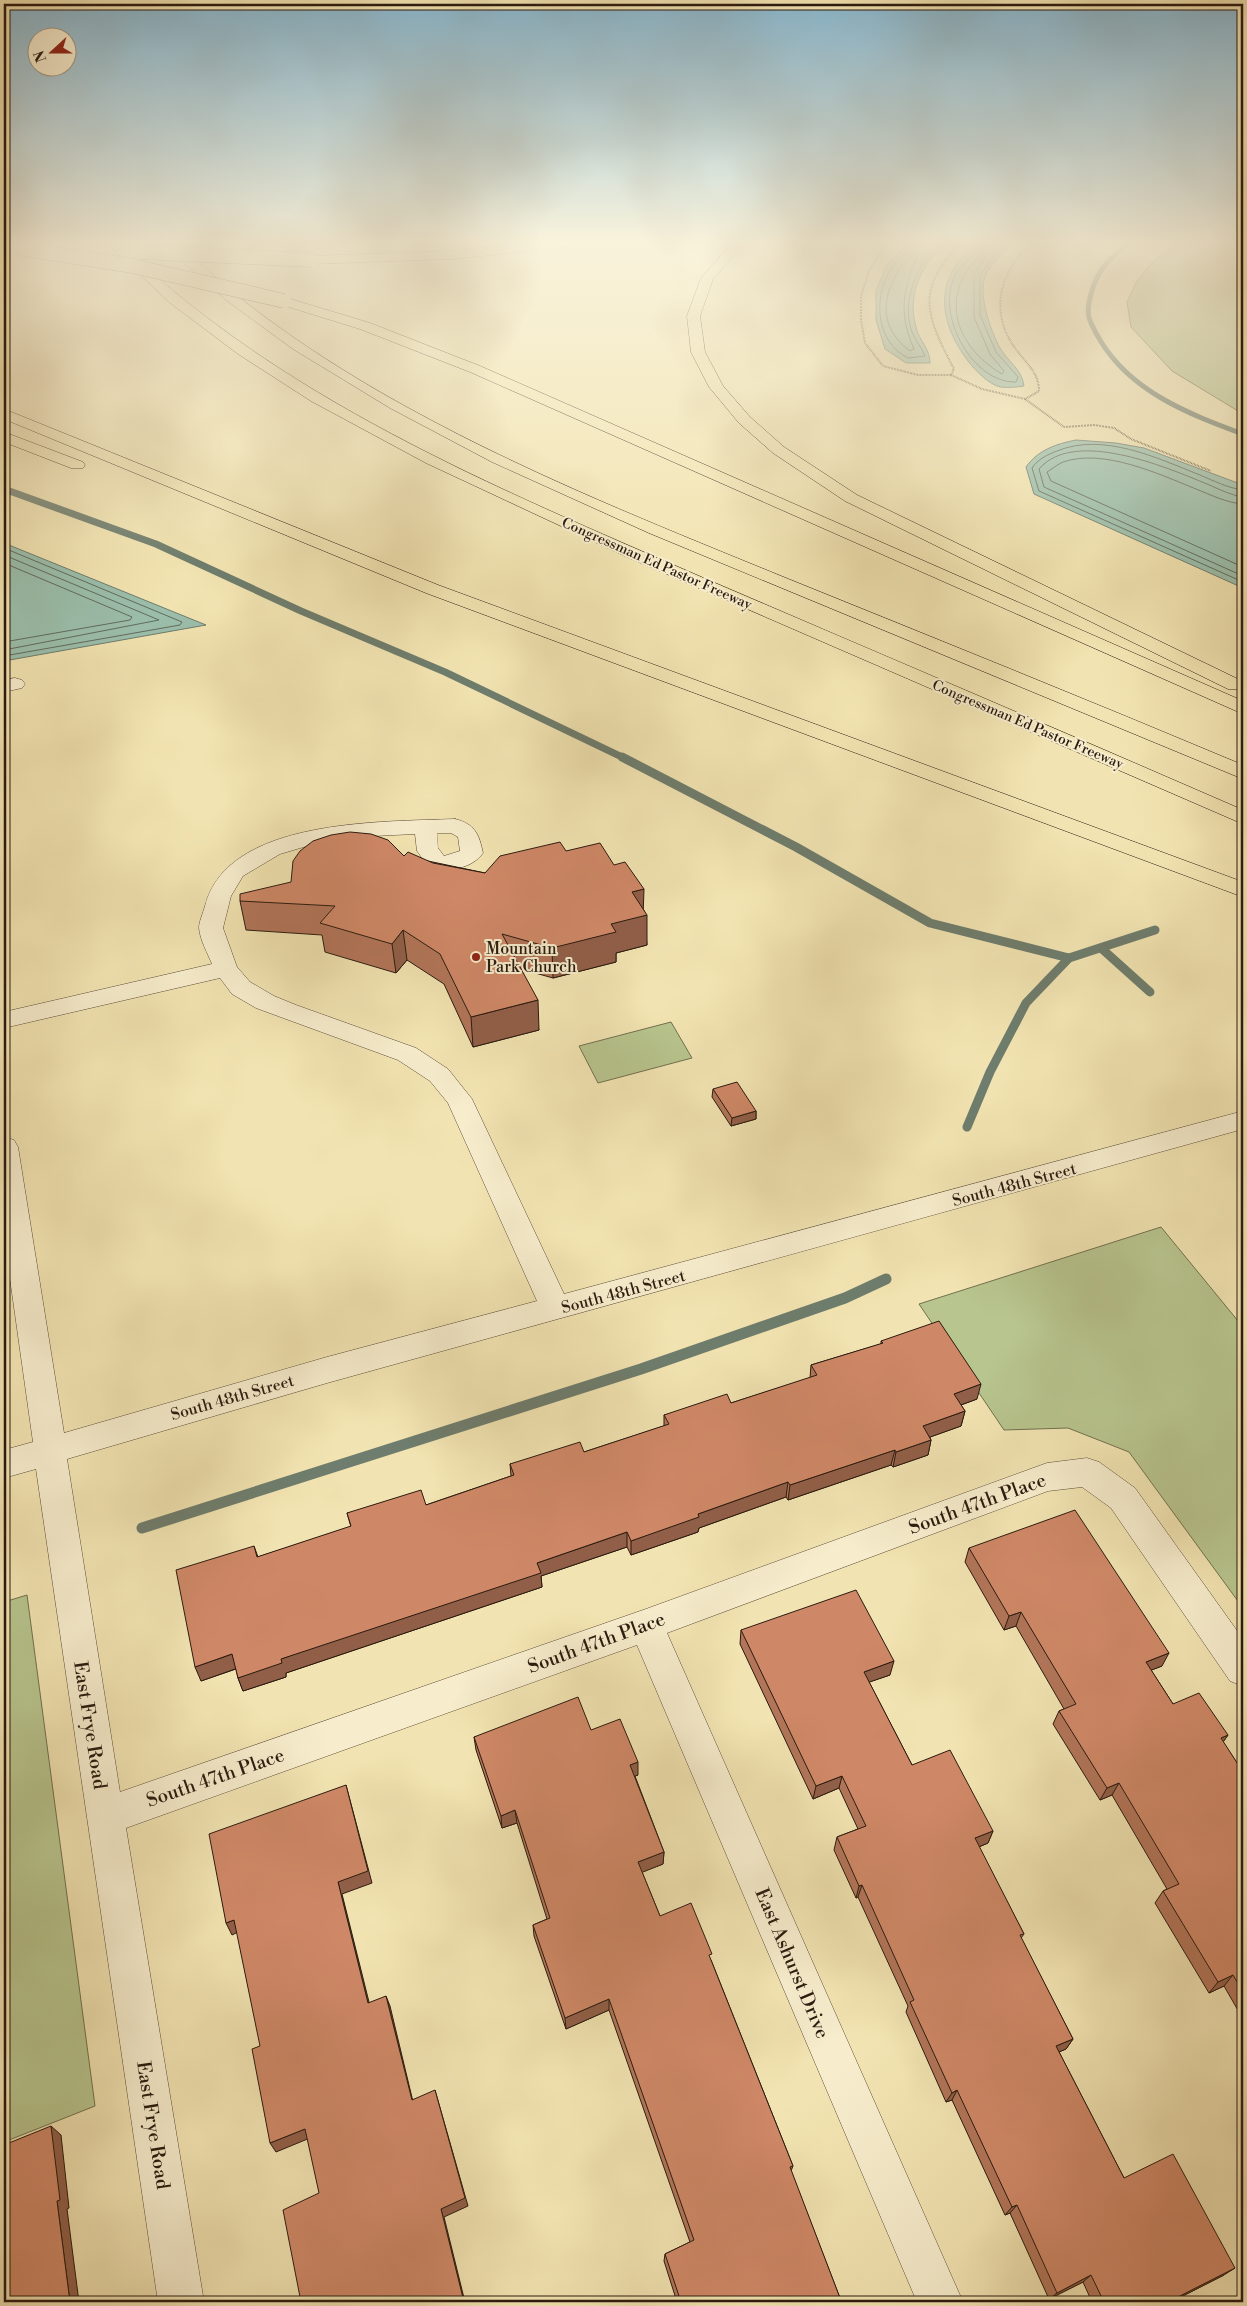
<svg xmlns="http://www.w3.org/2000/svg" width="1247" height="2306" viewBox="0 0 1247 2306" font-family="'Libre Bodoni',serif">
  <rect width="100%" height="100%" fill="#f2e4b2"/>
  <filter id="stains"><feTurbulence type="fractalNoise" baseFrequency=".004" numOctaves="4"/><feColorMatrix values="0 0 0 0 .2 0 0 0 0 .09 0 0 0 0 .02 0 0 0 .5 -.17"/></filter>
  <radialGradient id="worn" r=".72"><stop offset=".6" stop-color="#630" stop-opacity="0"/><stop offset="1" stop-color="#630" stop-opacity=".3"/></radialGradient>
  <g fill="#b8c58e" stroke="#71704e">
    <path d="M1188,240H1243V414L1172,371L1131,327L1127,302L1137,281L1155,259Z"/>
    <path d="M671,1022L692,1058L598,1083L579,1046Z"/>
    <path d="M1161,1227L1243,1327V1608L1129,1452L1068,1428L1004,1430L919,1304Z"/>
    <path d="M27,1595L95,2106L4,2142V1602Z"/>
  </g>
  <g fill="#9bbfac" stroke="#6e7d6d">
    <path d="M911,240H946C924,264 906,292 916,327C919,341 930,348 930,363H906L885,349L876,320V291L886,266Z"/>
    <path d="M980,240H1018C1006,249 991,262 985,277C978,295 991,332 1000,348C1008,362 1022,369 1024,386C1017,387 1008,388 1001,387C989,385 975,370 968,361C935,317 935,274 980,240Z"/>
    <path d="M1076,440L1116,443L1144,448L1243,485V588L1034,494L1026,467C1038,450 1056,444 1076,440Z"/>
    <path d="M4,543L206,625L4,661Z"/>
  </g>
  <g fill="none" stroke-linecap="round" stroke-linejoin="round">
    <g stroke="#626c5e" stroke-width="1">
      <path d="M914,240C910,253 896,258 890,270C873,299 876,342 908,358L925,356C922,347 915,341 912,332C900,299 919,264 940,240"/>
      <path d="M983,240C977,256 959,264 953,280C938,318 973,383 1016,382L1018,377L996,352L980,315V276L998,249L1010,240"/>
      <path d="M983,252L987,255L974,275V317L990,354L1004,371L1002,374C953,345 938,293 983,252Z"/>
      <path d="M913,253L917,256C903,292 898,312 914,349L910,351C872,323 884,283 913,253Z"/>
      <path d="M1243,490C1228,488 1214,481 1200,475C1157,458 1103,432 1057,451C1047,455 1038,459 1032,468L1039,491L1243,582"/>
      <path d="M1243,497C1230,495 1219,489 1207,484C1166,467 1074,428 1039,469L1044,487L1243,576"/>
      <path d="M1243,504C1227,503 1211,495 1196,489C1159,474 1103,448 1063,462C1058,464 1052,469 1047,472L1051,481L1243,567"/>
      <path d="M4,548L182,622L180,625L4,656"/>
      <path d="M4,555L159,620L4,650"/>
      <path d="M4,563L132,617L130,620L4,642"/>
    </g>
    <path stroke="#6e7d6d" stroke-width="5" d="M1135,240C1113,254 1097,269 1091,294C1085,315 1089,321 1100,340C1131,392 1189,414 1243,434"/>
    <path stroke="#6e7d6d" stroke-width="7" d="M4,489L156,544L301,611L445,672L624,758"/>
    <g stroke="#6e7d6d" stroke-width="9">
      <path d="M622,757L796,847L930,923L1069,958L1155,930"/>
      <path d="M1101,948L1150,992"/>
      <path d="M967,1127L990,1072L1026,1003L1069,958"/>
    </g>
    <path stroke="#6e7d6d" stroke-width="11" d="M142,1528L641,1369L845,1298L886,1279"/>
    <g stroke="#5c4c38" stroke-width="1">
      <g id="minor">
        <path d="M15,678L22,680L25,684L22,688L4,692V680Z"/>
        <path d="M455,819C475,824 479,834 483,853C471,870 446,872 428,866L417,851L415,834L373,836L324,841L280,854L243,876L231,896L223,928L237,967L250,982L274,996L296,1005L416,1048L448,1069L472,1099L564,1294L1243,1111V1129L327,1383L67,1459L120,1792L646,1609L1047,1463L1087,1458L1099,1462L1135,1488L1243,1639V1686L1230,1681L1111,1508L1082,1487L1048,1491L667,1633L963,2302H917L637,1645L126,1828L204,2302H158L36,1469L4,1478V1450L33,1442L4,1236V1137L14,1140L18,1147L64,1433L327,1357L537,1301L448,1103L430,1081L398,1060L256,1008L232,994L220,978L4,1028V1012L212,964C208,954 200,940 199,928C199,922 203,913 205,906C227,818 383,822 455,819ZM437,833H451L458,837L460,851L444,856L438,848Z"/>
      </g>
    </g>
    <g stroke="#2a1a0f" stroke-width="1">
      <g id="highway">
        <path d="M104,240H117C278,398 494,487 699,576C880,654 1062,731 1243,810V824L625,556L426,463L311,401L238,354L169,302Z"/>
        <path d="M162,240H175C332,396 573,491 776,574C932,637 1088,700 1243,765V779L649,533L492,462L390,408L293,349L226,300L184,263Z"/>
        <path d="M561,240H600L594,244L453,259L311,264L305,260L311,256L453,251Z"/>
        <path d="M735,240H748L713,279L700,316L705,352L723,386L750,417L784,447L857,495L1242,681V689H1228L845,501L773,453L739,423L709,387L691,352L687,316L701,278Z"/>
        <path d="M284,297L370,323L480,366L1243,701V714L470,372L360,329L279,304L277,301L279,298Z"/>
        <path d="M4,409L438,585L1243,882V897L426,593L4,419Z"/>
        <path d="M4,432L83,462L85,465L83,468H71L4,442Z"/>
      </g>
    </g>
    <g stroke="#2a1a0f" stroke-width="2" stroke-dasharray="0.5 1" stroke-linecap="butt">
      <path d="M894,240L883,249L869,271L861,296V320L865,343L883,366L918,375H951L982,389L1025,399L1064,427L1094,425L1114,428L1131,439L1211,471"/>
      <path d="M1239,279L1243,278"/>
      <path d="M951,375L954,369C924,312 915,287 965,240"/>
      <path d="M1025,399L1039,391C1039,371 1024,362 1013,345C988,308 1002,266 1036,240"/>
    </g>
    <use href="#minor" fill="#f7edcd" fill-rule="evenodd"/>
    <use href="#highway" fill="#f2e4b2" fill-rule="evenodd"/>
    <g stroke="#2a1a0f" stroke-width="15" stroke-linecap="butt">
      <g id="highway-bridge">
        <path d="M4,246L133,266L284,301"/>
        <path d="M140,252L311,260"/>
      </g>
    </g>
    <use href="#highway-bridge" stroke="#f2e4b2" stroke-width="14"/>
  </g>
  <g fill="#b27559" stroke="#2a1a0f">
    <path d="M566,851L644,910L647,945L616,953V962L553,978L521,969L539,1030L473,1047L444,984L407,960L396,973L325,952L322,935L246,930L240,901L404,856L485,873Z"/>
    <path d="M713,1089L756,1111V1119L731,1126L712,1097Z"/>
    <path d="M881,1341L977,1399L961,1405L965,1411L961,1426L930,1437L931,1440L928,1455L893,1467L891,1465L788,1500L786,1497L699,1528L698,1532L631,1555L627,1547L541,1576L542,1587L286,1673V1677L243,1691L238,1678L236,1669L201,1681L254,1546L258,1557L351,1527L347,1513L426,1505L511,1476L510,1464L584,1452L664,1426V1415L731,1403L810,1378L811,1365L881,1344Z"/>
    <path d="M969,1548L1162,1666L1151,1670L1173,1704L1228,1735L1223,1742L1243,1772V2019L1224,1986L1209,1993L1155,1903L1163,1891L1167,1889L1112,1795L1100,1800L1053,1724L1059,1711L1064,1709L1016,1626L1004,1630L965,1562Z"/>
    <path d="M741,1630L890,1675L869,1682L912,1765L993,1831L988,1843L979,1847L1024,1934L1021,1938L1073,2039L1066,2049L1059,2052L1124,2178L1224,2275L1171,2302H1092L1083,2282L1049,2299L1010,2213L1005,2215L952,2100L946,2102L906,2012L908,2006L858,1897L856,1898L834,1850L837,1837L858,1829L839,1788L813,1799L740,1644Z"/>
    <path d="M591,1730L638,1775L635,1776L664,1852L663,1864L642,1872L660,1916L711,1960L793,2166L791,2171L840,2298L838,2302H677L664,2261L665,2254L690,2242L609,2010L566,2029L534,1936L533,1925L547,1919L517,1823L502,1828L476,1750L474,1737Z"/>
  </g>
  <g fill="#915f48" stroke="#2a1a0f">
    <path d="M644,889L643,916L647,915V945L616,953V962L553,978L552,948L611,924L632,892Z"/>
    <path d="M403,930L407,960L396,973L392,944Z"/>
    <path d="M538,1000L539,1030L473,1047L471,1017Z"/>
    <path d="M756,1111V1119L731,1126L732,1118Z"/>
    <path d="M981,1384L977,1399L950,1409L954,1394Z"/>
    <path d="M965,1411L961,1426L919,1441L923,1426Z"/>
    <path d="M931,1440L928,1455L893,1467L896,1452Z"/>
    <path d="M895,1450L891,1465L788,1500L790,1485Z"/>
    <path d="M788,1482L786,1497L699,1528L698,1532L631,1555V1541L698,1514Z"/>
    <path d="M627,1532V1547L541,1576L542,1587L286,1673V1677L243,1691L238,1678L281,1659L537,1563Z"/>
    <path d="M1021,1612L1016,1626L1004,1630L1009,1616Z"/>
    <path d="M1169,1653L1162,1666L1139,1675L1146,1662Z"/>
    <path d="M232,1654L238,1668L201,1681L195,1667Z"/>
    <path d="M894,1661L890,1675L861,1685L864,1672Z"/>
    <path d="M1228,1735L1219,1748L1221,1738Z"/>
    <path d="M638,1762V1775L630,1778V1765Z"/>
    <path d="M842,1776L839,1788L813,1799L816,1786Z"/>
    <path d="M1119,1783L1112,1795L1100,1800L1107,1788Z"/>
    <path d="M346,1785L372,1883L342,1894L372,2014L368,2003L338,1882Z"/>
    <path d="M515,1810L517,1823L502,1828L501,1816Z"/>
    <path d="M993,1831L988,1843L969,1851L975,1838Z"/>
    <path d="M664,1852L663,1864L638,1874V1862Z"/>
    <path d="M862,1885L858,1897L856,1898L859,1886Z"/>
    <path d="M234,1920L240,1931L232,1935L226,1923Z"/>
    <path d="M1233,1975L1224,1986L1209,1993L1218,1982Z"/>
    <path d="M386,1996L390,2006L415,2110L412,2100Z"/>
    <path d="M609,1999V2010L566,2029L565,2018Z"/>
    <path d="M1073,2039L1066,2049L1049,2056L1056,2046Z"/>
    <path d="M435,2090L468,2206L444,2217L465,2302H464L441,2209Z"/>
    <path d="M957,2090L952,2100L946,2102L952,2093Z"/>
    <path d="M51,2126L61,2135L69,2208L67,2209L79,2302H70L57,2201Z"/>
    <path d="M305,2129L310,2138L276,2152L270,2143Z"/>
    <path d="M1017,2205L1010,2213L1005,2215L1012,2207Z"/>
    <path d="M1235,2268L1224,2275L1171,2302H1168Z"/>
    <path d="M1091,2275L1083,2282L1049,2299L1057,2293Z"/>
  </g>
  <g fill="#cf8867" stroke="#2a1a0f">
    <path d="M350,832L371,834L388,840L404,856L408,852L433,863L485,873L500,856L560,842L566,851L600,843L614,865L625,862L644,889L632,892L647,915L611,924L616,932L552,948L502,934L538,1000L471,1017L440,954L403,930L392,944L320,923L335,906L240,901V894L291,882L293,861L300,851L313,841L331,835Z"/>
    <path d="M737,1082L756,1111L732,1118L713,1089Z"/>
    <path d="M939,1321L981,1384L954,1394L965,1411L923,1426L931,1440L896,1452L895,1450L790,1485L788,1482L698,1514L699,1517L631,1541L627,1532L537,1563L541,1573L281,1659L282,1663L238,1678L232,1654L195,1667L176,1570L254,1546L257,1557L351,1526L347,1513L421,1490L426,1505L514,1475L510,1464L580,1442L584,1452L669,1424L664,1415L727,1394L731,1403L817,1375L811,1365L883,1343L881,1341Z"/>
    <path d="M1075,1510L1169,1653L1146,1662L1173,1704L1199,1693L1228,1735L1221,1738L1243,1772V1992L1233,1975L1218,1982L1163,1891L1179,1884L1119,1783L1107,1788L1059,1711L1076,1704L1021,1612L1009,1616L969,1548Z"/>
    <path d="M856,1590L894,1661L864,1672L912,1765L950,1750L993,1831L975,1838L1024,1934L1020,1935L1073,2039L1056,2046L1124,2178L1173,2154L1235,2268L1168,2302H1104L1091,2275L1057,2293L1017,2205L1012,2207L957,2090L952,2093L910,2002L914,2000L862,1885L859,1886L837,1837L866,1826L842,1776L816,1786L741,1630Z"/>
    <path d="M578,1697L591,1730L620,1719L638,1762L630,1765L664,1852L638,1862L660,1916L691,1903L712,1954L709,1955L793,2166L790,2167L840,2298L837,2299L838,2302H681L665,2254L694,2240L609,1999L565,2018L533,1925L550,1918L515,1810L501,1816L474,1737Z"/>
    <path d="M346,1785L368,1871L338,1882L368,2003L386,1996L412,2100L435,2090L465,2198L441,2209L464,2302H301L283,2210L319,2193L305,2129L270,2143L252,2049L260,2046L234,1920L226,1923L209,1834Z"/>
    <path d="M51,2126L60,2200L57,2201L70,2302H4V2145Z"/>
  </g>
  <linearGradient id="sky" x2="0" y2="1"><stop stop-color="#89b8d0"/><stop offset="0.43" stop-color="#f9f3dc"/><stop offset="1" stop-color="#f9f3dc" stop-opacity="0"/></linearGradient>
  <rect width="1247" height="563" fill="url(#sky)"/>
  <circle fill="#8f2418" stroke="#f7edcd" stroke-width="2" cx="476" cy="957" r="5"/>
  <g text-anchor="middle" stroke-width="4" stroke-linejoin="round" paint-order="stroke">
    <g font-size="14" fill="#2a1a0f" stroke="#f7edcd">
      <text transform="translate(657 563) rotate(24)" y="5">Congressman Ed Pastor Freeway</text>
      <text transform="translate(1028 724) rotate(23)" y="5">Congressman Ed Pastor Freeway</text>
    </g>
    <g font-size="16" fill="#2a1a0f" stroke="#f7edcd" text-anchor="start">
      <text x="486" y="954">Mountain<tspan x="486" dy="18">Park Church</tspan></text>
    </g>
    <g font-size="16" fill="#2a1a0f" stroke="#f7edcd">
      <text transform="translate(1014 1184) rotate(-15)" y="6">South 48th Street</text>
      <text transform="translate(623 1291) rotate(-15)" y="6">South 48th Street</text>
      <text transform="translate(232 1397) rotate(-16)" y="6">South 48th Street</text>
    </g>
    <g font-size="19" fill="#2a1a0f" stroke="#f7edcd">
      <text transform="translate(977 1503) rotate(-20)" y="7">South 47th Place</text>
      <text transform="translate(596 1642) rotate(-20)" y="7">South 47th Place</text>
      <text transform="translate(91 1725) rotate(81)" y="7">East Frye Road</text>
      <text transform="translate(215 1777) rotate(-19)" y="7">South 47th Place</text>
      <text transform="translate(793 1963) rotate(67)" y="7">East Ashurst Drive</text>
      <text transform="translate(154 2125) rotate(81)" y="7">East Frye Road</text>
    </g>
  </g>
  <rect width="1247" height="2306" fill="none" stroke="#f2e4b2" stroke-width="20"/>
  <rect x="5" y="5" width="1237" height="2296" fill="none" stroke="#2a1a0f" stroke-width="2.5"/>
  <rect x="10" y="10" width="1227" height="2286" fill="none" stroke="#2a1a0f"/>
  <g transform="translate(52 52) rotate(249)"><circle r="24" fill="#f7edcd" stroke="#a59981"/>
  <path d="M0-4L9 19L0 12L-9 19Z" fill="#8f2418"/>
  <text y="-8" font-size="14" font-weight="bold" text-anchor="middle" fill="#2a1a0f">N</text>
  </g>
  <rect width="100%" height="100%" filter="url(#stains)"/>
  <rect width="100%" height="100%" fill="url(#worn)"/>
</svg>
